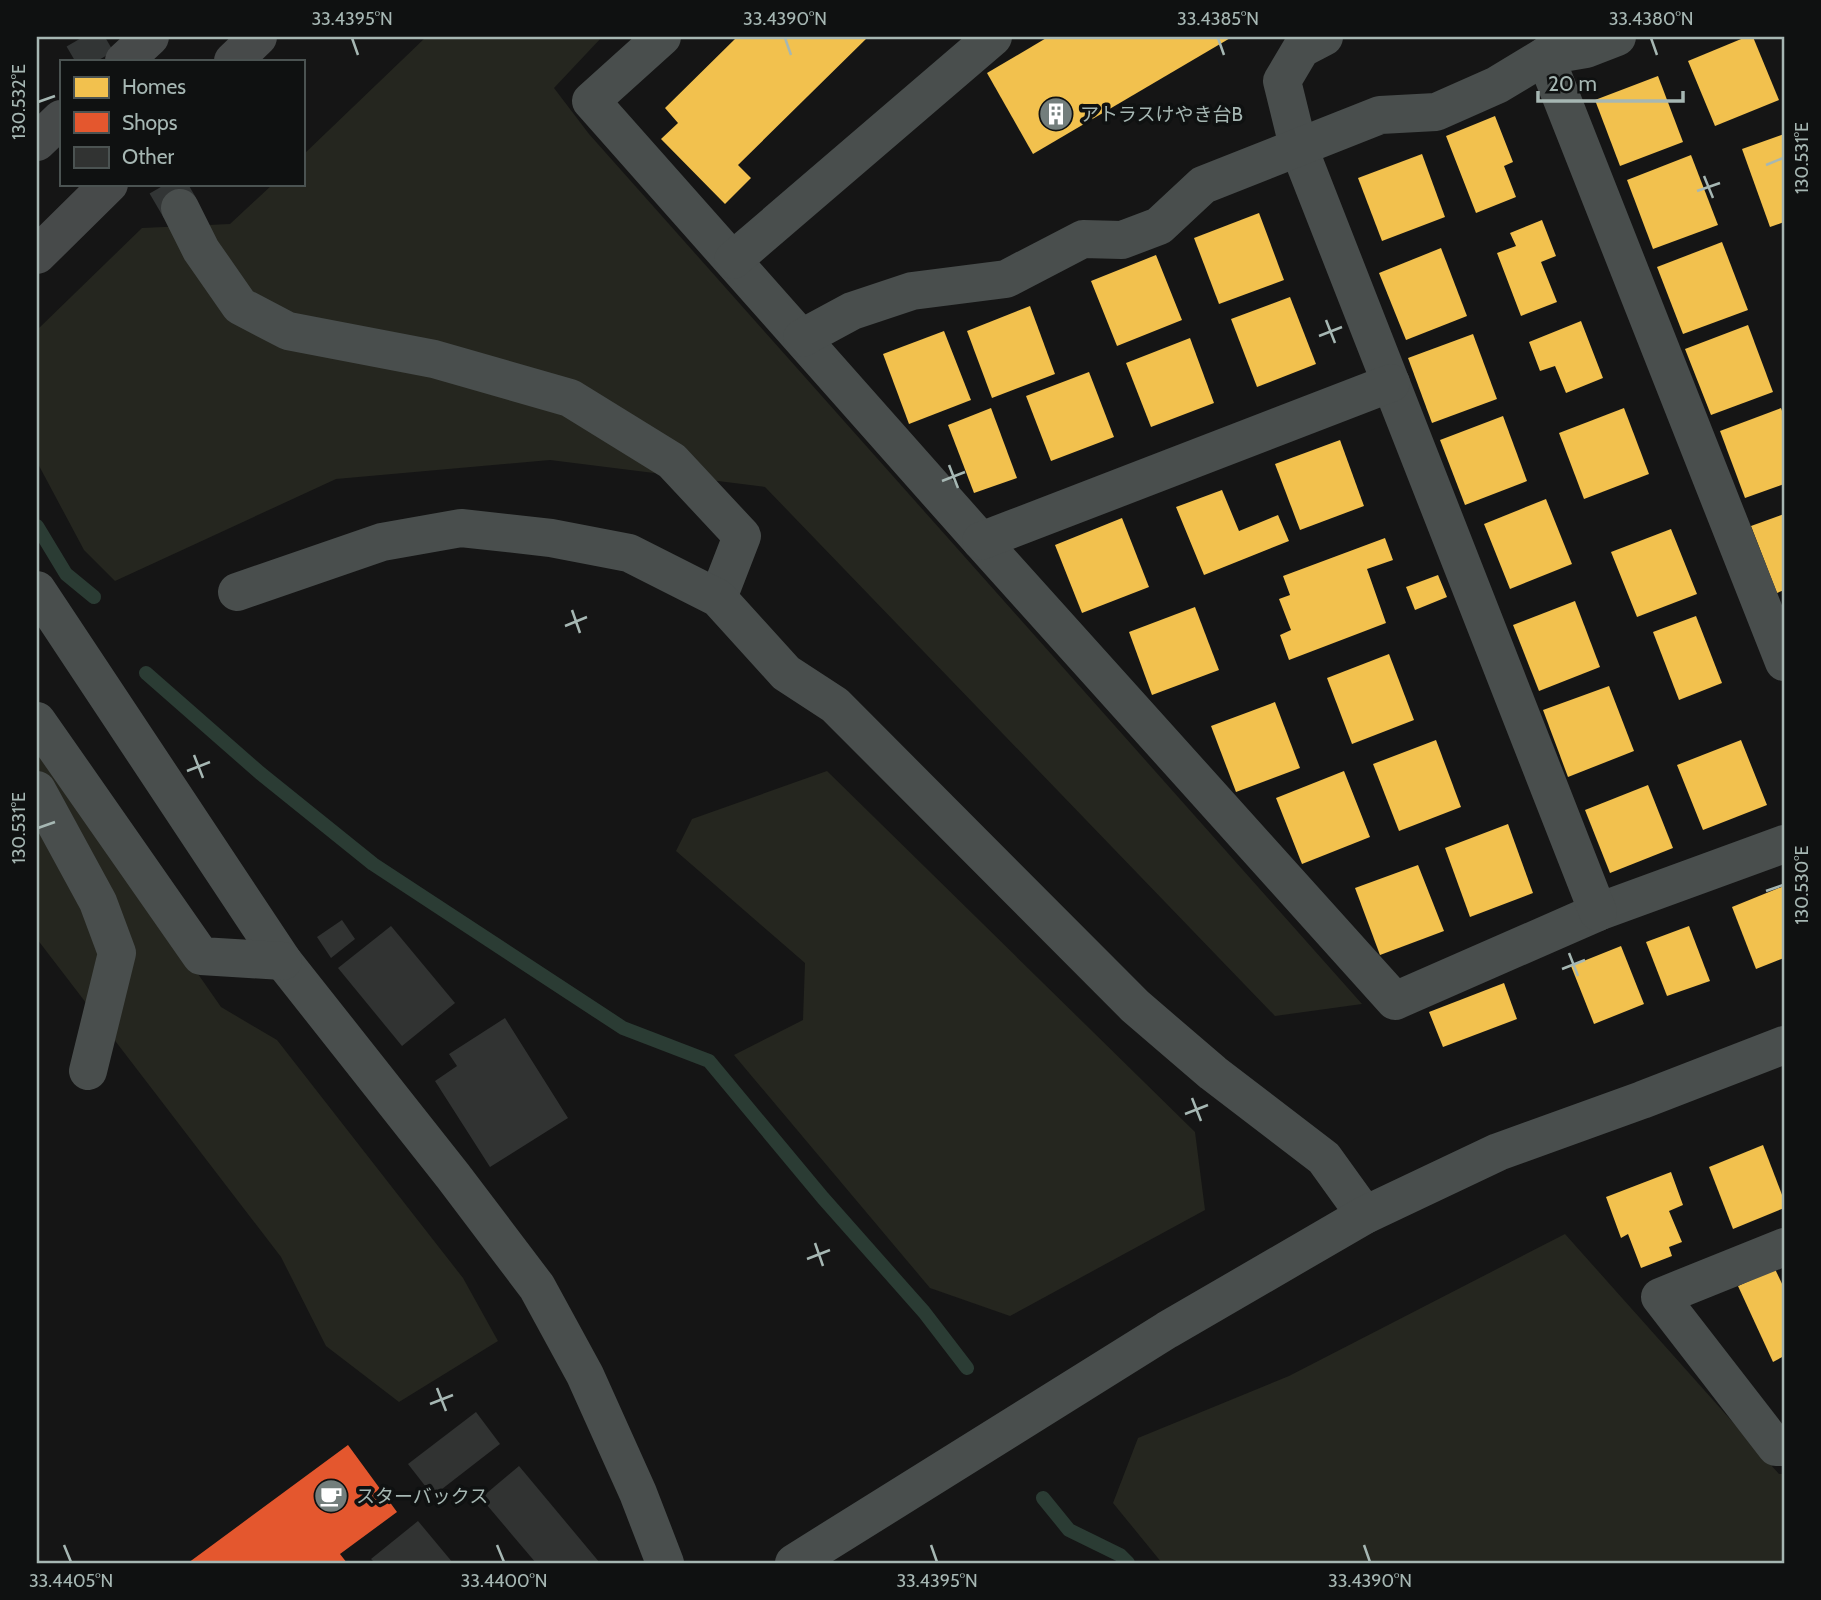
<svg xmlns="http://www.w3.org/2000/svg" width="1821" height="1600" viewBox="0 0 1821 1600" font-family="Cabin,'Noto Sans JP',sans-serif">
  <rect width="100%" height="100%" fill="#151515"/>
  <g fill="#25261f">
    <path d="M426,37H602L554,88L589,134L1362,1004L1275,1016L765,487L550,460L336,479L115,581L84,550L37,462V330L142,228L230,224L273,184H303V155Z"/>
    <path d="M37,743L221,1007L277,1040L463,1278L498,1341L399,1402L326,1346L281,1257L37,939Z"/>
    <path d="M827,771L1195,1132L1205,1210L1010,1316L930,1288L734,1055L803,1020L805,963L676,851L692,819Z"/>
    <path d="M1565,1234L1779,1474H1784V1563H1162L1113,1503L1138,1438L1289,1376Z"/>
  </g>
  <g fill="#f2c14e">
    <path d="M737,37H868L738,165L751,178L725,204L661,139L678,123L665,108Z"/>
    <path d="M1048,37H1232L1033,154L987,73Z"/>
    <path d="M1746,37H1753L1779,100L1715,126L1688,61Z"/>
    <path d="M1658,76L1683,142L1620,166L1595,100Z"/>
    <path d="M1495,116L1513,162L1504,166L1516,197L1476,213L1446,136Z"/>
    <path d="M1784,134V222L1770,227L1742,149Z"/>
    <path d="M1422,154L1445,217L1382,241L1358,178Z"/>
    <path d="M1691,155L1718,225L1653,249L1627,180Z"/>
    <path d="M1259,213L1284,280L1219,304L1194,238Z"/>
    <path d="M1542,220L1556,256L1541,262L1557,302L1521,316L1497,253L1516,246L1510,233Z"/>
    <path d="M1722,242L1748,310L1683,334L1657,267Z"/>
    <path d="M1441,248L1467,316L1406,340L1379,273Z"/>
    <path d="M1156,255L1182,320L1117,346L1091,281Z"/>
    <path d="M1290,297L1316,364L1257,387L1231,319Z"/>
    <path d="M1030,306L1055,374L992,398L967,331Z"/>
    <path d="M1581,321L1603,378L1566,393L1555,366L1540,371L1529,342Z"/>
    <path d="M1748,325L1773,392L1711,415L1685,349Z"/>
    <path d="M944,331L971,400L909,424L883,354Z"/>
    <path d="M1473,334L1497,399L1432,423L1408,358Z"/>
    <path d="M1190,338L1214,403L1151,427L1126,363Z"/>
    <path d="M1089,372L1114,437L1051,461L1026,396Z"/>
    <path d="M991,408L1017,478L974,493L948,425Z"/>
    <path d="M1624,408L1649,474L1584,499L1559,433Z"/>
    <path d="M1781,408L1784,417V484L1745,498L1720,431Z"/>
    <path d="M1503,416L1527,481L1465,505L1440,440Z"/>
    <path d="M1340,440L1364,506L1300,530L1275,464Z"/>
    <path d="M1222,490L1239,531L1278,515L1289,541L1204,575L1176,507Z"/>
    <path d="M1546,499L1572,564L1510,589L1484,524Z"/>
    <path d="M1784,514V590L1777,593L1751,526Z"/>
    <path d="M1122,518L1149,587L1082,613L1055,545Z"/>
    <path d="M1671,529L1697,594L1637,617L1611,552Z"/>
    <path d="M1385,538L1393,560L1367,569L1386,623L1289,660L1280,635L1291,630L1279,599L1290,595L1283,576Z"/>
    <path d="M1438,575L1447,597L1415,610L1406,587Z"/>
    <path d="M1575,601L1600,667L1539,691L1513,625Z"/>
    <path d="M1195,607L1219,670L1152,695L1129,632Z"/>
    <path d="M1696,616L1722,683L1679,700L1653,632Z"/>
    <path d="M1389,654L1414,720L1352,744L1327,678Z"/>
    <path d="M1609,686L1634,751L1568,777L1543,710Z"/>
    <path d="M1275,702L1300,768L1236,792L1211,726Z"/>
    <path d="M1436,740L1461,807L1399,831L1373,764Z"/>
    <path d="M1741,740L1767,805L1703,830L1677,765Z"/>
    <path d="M1344,771L1370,837L1302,864L1276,798Z"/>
    <path d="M1648,785L1673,848L1610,873L1585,810Z"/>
    <path d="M1508,824L1533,893L1470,917L1445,848Z"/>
    <path d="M1418,865L1444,931L1380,955L1355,888Z"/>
    <path d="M1784,886V958L1756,969L1732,907Z"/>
    <path d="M1689,926L1710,981L1667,996L1646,942Z"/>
    <path d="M1621,946L1644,1004L1594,1024L1571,966Z"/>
    <path d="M1504,983L1517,1019L1443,1047L1429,1012Z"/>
    <path d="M1763,1145L1784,1200V1208L1733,1229L1709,1167Z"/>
    <path d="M1671,1172L1683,1205L1669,1211L1682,1242L1669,1247L1672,1256L1641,1268L1628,1234L1621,1238L1606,1197Z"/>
    <path d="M1775,1269L1784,1288V1356L1773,1362L1738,1286Z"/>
  </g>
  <path fill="#e4572e" d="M348,1445L397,1512L340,1554L347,1563H188Z"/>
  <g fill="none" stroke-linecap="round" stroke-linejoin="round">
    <g stroke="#2b3c34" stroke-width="14">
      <path d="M37,526L66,574L94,597"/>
      <path d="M146,673L260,773L373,864L623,1028L709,1061L823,1198L924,1312L967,1368"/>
      <path d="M1043,1498L1069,1530L1120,1555L1128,1563"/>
    </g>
  </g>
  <g fill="#313332">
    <path d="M342,920L355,939L331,958L317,937Z"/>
    <path d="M391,926L455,1003L402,1046L338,968Z"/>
    <path d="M505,1018L568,1118L490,1167L435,1081L457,1066L449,1054Z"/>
    <path d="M476,1412L500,1444L433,1496L408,1464Z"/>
    <path d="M519,1466L600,1563H536L481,1498Z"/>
    <path d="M418,1521L453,1563H375L371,1559Z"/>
  </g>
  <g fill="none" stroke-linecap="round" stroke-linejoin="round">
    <g stroke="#323535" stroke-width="38" stroke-dasharray="38 19" stroke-linecap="butt">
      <path d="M83,37L97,61"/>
      <path d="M166,184L180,208"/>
    </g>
    <g stroke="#494e4d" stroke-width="38">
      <path d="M662,37L591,101L981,541L1395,1001L1598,912L1784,844"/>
      <path d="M1324,37L1301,49L1282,81L1298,146L1598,912"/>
      <path d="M1545,56L1784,662"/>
      <path d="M180,208L201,250L240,306L288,331L434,359L570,398L672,461L742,536L718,598"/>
      <path d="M733,260L993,37"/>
      <path d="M802,338L852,311L912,291L1006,279L1083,239L1122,240L1159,226L1203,185L1380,115L1436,112L1497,85L1545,56L1586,49L1617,37"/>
      <path d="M981,541L1391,383"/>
      <path d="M37,590L283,961L453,1176L537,1287L585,1375L638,1493L665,1563"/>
      <path d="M237,592L382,542L461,528L551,538L629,553L718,598L786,673L835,705L1135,1006L1213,1073L1324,1158L1365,1215"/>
      <path d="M37,721L201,956L283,961"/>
      <path d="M37,790L98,902L117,953L88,1071"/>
      <path d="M1784,1247L1660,1297L1776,1447H1784"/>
      <path d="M794,1563L1167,1330L1365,1215L1498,1152L1642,1100L1784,1045"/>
    </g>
    <g stroke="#474a4a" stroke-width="38">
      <path d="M124,61L150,37"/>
      <path d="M233,61L258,37"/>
      <path d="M37,142L61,119"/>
      <path d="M37,255L109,184"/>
    </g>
  </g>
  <path fill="none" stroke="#a6b7b3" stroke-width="2.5" d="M352,38L358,55M785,38L791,55M1218,38L1224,55M1651,38L1657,55M38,102L55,96M1766,165L1783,158M1704,176L1713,198M1697,191L1720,183M1326,320L1335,343M1319,336L1342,327M949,465L958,488M942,481L965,472M572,610L580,633M565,626L587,617M194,755L203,778M187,771L210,762M38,828L55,822M1766,891L1783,885M1569,953L1578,976M1562,969L1585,960M1192,1098L1201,1121M1185,1114L1208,1105M815,1243L823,1266M807,1259L830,1250M437,1388L446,1411M430,1404L453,1395M64,1545L71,1562M497,1545L504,1562M931,1545L937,1562M1364,1545L1370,1562"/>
  <defs>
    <g id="building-disc" transform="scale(1.75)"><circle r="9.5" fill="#737e7c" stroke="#0f1111"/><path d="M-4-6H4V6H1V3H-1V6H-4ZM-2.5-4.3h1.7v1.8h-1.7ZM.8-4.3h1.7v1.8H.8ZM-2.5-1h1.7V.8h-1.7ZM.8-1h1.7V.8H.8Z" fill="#fff"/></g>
    <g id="cafe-disc" transform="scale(1.75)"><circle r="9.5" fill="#737e7c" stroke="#0f1111"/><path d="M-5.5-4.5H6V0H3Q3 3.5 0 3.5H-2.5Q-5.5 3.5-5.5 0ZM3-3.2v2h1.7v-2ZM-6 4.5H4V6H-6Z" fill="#fff"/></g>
  </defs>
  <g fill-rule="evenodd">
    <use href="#building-disc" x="1056" y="114"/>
    <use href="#cafe-disc" x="331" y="1496"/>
  </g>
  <g text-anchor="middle" stroke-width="7" stroke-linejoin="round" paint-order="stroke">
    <g font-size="19" fill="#a6b7b3" stroke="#0f1111" text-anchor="start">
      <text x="1080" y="121">アトラスけやき台B</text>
      <text x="356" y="1503">スターバックス</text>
    </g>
  </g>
  <rect width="1821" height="1600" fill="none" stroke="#0f1111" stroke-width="77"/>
  <rect x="60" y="60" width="245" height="126" fill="#0f1111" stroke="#4b5352" stroke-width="2"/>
  <rect x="74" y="77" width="35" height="21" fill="#f2c14e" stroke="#4b5352" stroke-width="2"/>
  <text x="122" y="94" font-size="21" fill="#a6b7b3">Homes</text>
  <rect x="74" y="112" width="35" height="21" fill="#e4572e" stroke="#4b5352" stroke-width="2"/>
  <text x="122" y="130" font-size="21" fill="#a6b7b3">Shops</text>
  <rect x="74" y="147" width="35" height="21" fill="#313332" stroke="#4b5352" stroke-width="2"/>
  <text x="122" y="164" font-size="21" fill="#a6b7b3">Other</text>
  <path d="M1538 91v10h145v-10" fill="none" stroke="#a6b7b3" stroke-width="3.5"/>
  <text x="1548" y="91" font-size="21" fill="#a6b7b3" stroke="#0f1111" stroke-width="5" paint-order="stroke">20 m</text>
  <rect x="38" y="38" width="1745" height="1524" fill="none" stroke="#a6b7b3" stroke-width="2.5"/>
  <g font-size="18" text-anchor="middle" fill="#a6b7b3">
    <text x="352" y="25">33.4395°N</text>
    <text x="785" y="25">33.4390°N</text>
    <text x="1218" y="25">33.4385°N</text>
    <text x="1651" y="25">33.4380°N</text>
    <text transform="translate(19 102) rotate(-90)" y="6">130.532°E</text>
    <text transform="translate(1802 158) rotate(-90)" y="6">130.531°E</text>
    <text transform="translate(19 828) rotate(-90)" y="6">130.531°E</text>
    <text transform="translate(1802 885) rotate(-90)" y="6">130.530°E</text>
    <text x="71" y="1587">33.4405°N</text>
    <text x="504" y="1587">33.4400°N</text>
    <text x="937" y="1587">33.4395°N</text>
    <text x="1370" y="1587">33.4390°N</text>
  </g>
</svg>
